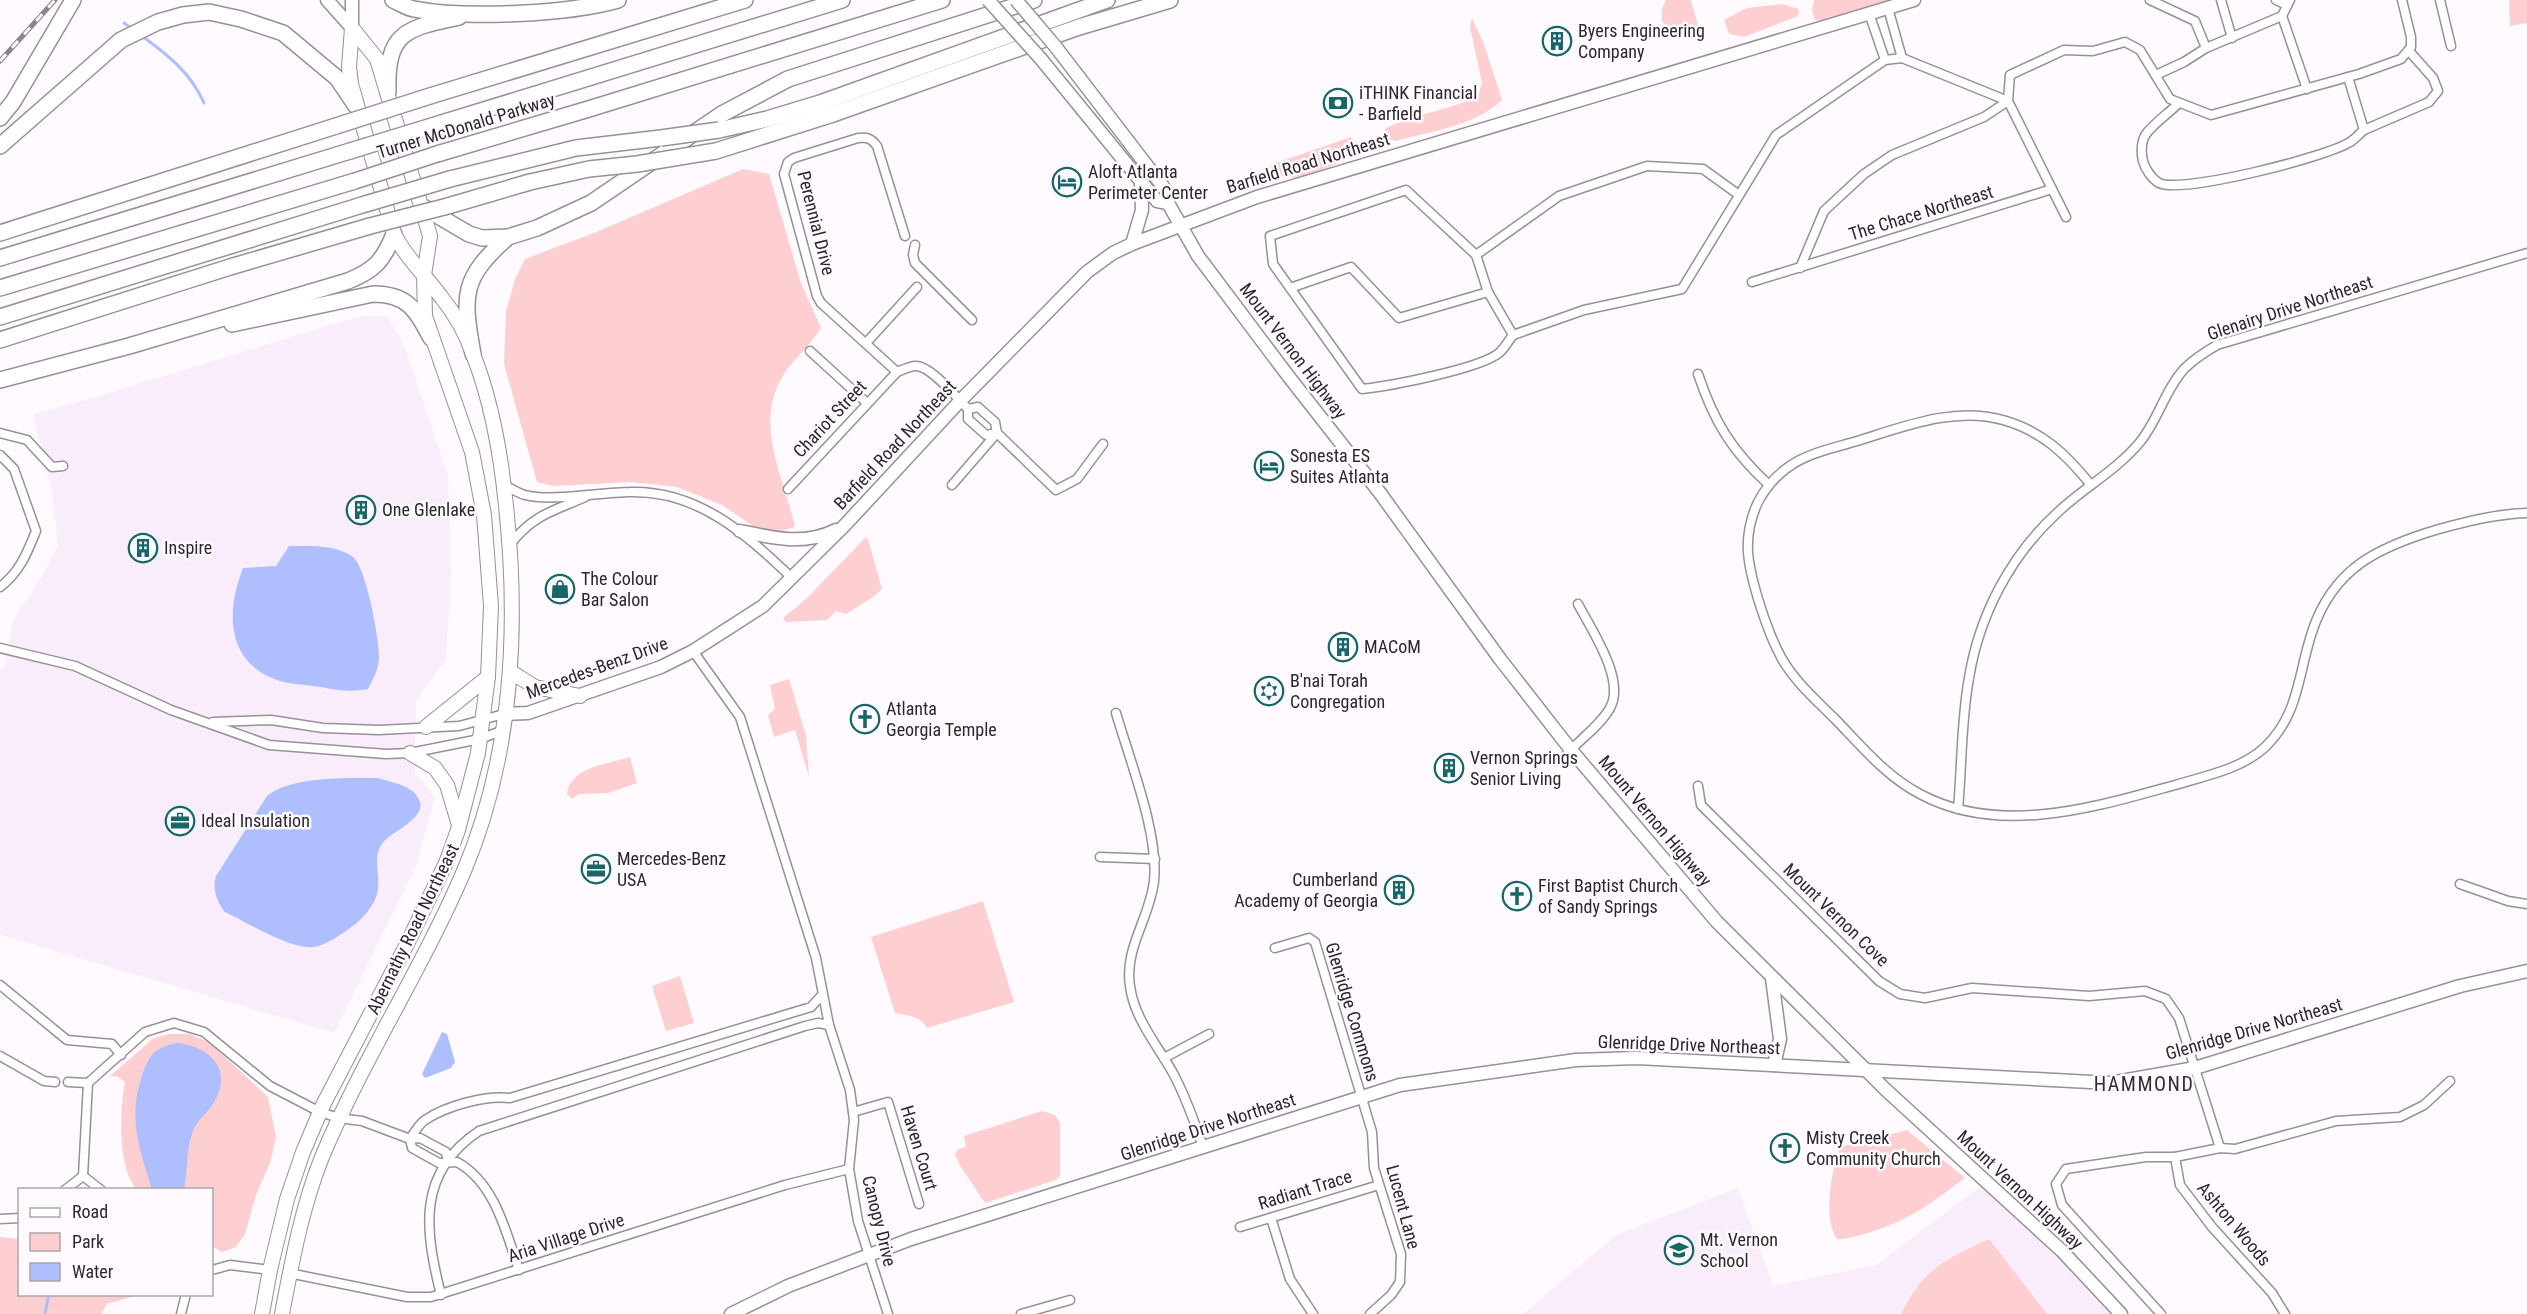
<svg xmlns="http://www.w3.org/2000/svg" width="2527" height="1314" viewBox="0 0 2527 1314" font-family="'Roboto Condensed',sans-serif">
  <rect width="100%" height="100%" fill="#fffaff"/>
  <g fill="#faedfb">
    <path d="M363,315L388,317L404,345L448,475L451,572L446,660L416,700L415,772L435,798L416,866L334,1033L0,935V668H4L13,620L36,586L58,546L52,492L33,414L75,403Z"/>
    <path d="M1981,1186L2093,1283L2123,1314H1523L1616,1235L1738,1188L1773,1286L1876,1265Z"/>
  </g>
  <g fill="#fdcfd1">
    <path d="M1666,0H1691L1699,29C1685,34 1674,28 1662,22V9Z"/>
    <path d="M1814,0H1899L1873,5L1825,22L1815,20L1812,11Z"/>
    <path d="M2509,0H2527V23L2510,26Z"/>
    <path d="M1782,4L1799,9L1798,16L1744,37L1729,34L1724,20L1747,8Z"/>
    <path d="M1472,18L1484,44L1502,100C1475,126 1431,131 1396,141L1386,138L1385,129C1414,113 1449,111 1478,96L1482,83L1470,27Z"/>
    <path d="M1351,137L1359,147C1354,161 1312,173 1298,177C1292,178 1285,177 1278,176L1270,165Z"/>
    <path d="M743,169L769,174L801,283L821,328C809,348 788,363 779,383C756,430 785,481 795,527L777,532L753,526L722,505L677,487L631,482L553,486L537,482L504,364L506,312L515,279L525,259L594,233Z"/>
    <path d="M866,537L868,539L882,589L873,597L846,614L836,611L827,620L786,622L783,618L806,599Z"/>
    <path d="M789,679L806,736L809,777L795,730L774,737L768,715L775,709L770,685Z"/>
    <path d="M630,757L637,783L608,793L579,794L572,799L567,794C570,767 608,764 630,757Z"/>
    <path d="M983,901L1014,1002L927,1028C919,1015 908,1016 895,1013L871,937Z"/>
    <path d="M680,976L694,1023L666,1031L652,986Z"/>
    <path d="M169,1034H190L210,1043L268,1097L276,1137L271,1160L256,1195L245,1234L236,1247L222,1252L212,1246V1190L137,1189C117,1169 120,1109 125,1082L118,1077L110,1076L154,1038Z"/>
    <path d="M1042,1111L1055,1115L1060,1123V1176L1056,1180L985,1203L959,1164L955,1154L958,1149L966,1147L964,1136Z"/>
    <path d="M1907,1130L1965,1178C1930,1204 1907,1222 1864,1234C1855,1236 1846,1240 1837,1239C1822,1217 1832,1170 1840,1147Z"/>
    <path d="M0,1237L19,1239L20,1294L139,1295L107,1304L101,1314H0Z"/>
    <path d="M1989,1239L2047,1314H1901C1924,1268 1944,1260 1989,1239Z"/>
  </g>
  <g fill="#aebefe">
    <path d="M289,546C309,546 336,544 353,557C366,567 380,641 379,659C378,670 373,679 368,689C346,693 334,689 313,686C299,684 285,684 272,678C225,658 227,609 243,568L276,566Z"/>
    <path d="M378,778C392,783 415,785 420,802C425,820 389,832 382,844C371,859 383,880 376,897C371,911 358,923 346,931C337,937 325,945 314,947C291,950 246,922 225,912C217,902 212,889 216,876L267,796C291,776 347,778 378,778Z"/>
    <path d="M442,1032L447,1034L455,1062L451,1068L425,1078L422,1074Z"/>
    <path d="M177,1043C210,1046 235,1071 213,1104C206,1115 197,1119 192,1134C186,1152 188,1171 184,1189H152C140,1152 128,1118 141,1079C148,1057 152,1048 177,1043Z"/>
  </g>
  <g fill="none" stroke-linecap="round" stroke-linejoin="round">
    <g stroke="#aebefe" stroke-width="3">
      <path d="M124,23L132,29"/>
      <path d="M142,36C168,55 191,73 204,103"/>
      <path d="M45,1314L49,1294"/>
    </g>
    <g stroke="#979097" stroke-width="11">
      <g id="street">
        <path d="M2150,0L2195,21L2206,48"/>
        <path d="M2221,0L2232,38"/>
        <path d="M2276,0L2287,5"/>
        <path d="M2440,0L2451,46"/>
        <path d="M1888,8L1902,58"/>
        <path d="M1869,13L1885,60"/>
        <path d="M2282,16L2307,89"/>
        <path d="M2156,75L2184,62L2206,48L2282,16L2290,0"/>
        <path d="M2348,77L2364,130L2429,102L2438,91L2433,78L2409,51"/>
        <path d="M2179,103C2169,113 2154,123 2146,134C2141,141 2141,153 2143,161C2145,169 2152,179 2159,183C2182,194 2327,157 2350,142C2355,139 2359,134 2364,130"/>
        <path d="M1406,190L1476,255L1488,292L1513,335C1509,340 1504,349 1499,353C1479,369 1390,386 1362,389L1273,264L1270,236Z"/>
        <path d="M915,245L913,255L915,263L972,320"/>
        <path d="M1476,255L1559,196L1647,166L1703,169L1739,195"/>
        <path d="M1800,268L1824,211L1864,174L1892,155L1984,117L2008,101L2010,75L2064,50L2093,51L2125,42L2140,50L2170,99L2211,115L2359,74L2401,59L2411,47V37L2402,0"/>
        <path d="M1752,282L2052,189"/>
        <path d="M1290,288L1351,267L1399,318L1488,292"/>
        <path d="M1513,335L1584,310L1682,289L1776,135L1885,60L1902,58L2008,101L2066,217"/>
        <path d="M867,342L917,287"/>
        <path d="M810,351L867,403"/>
        <path d="M897,372L821,303L817,296L784,174L788,162L794,158L858,138C867,137 871,138 877,146L905,236"/>
        <path d="M1698,374C1714,422 1732,451 1769,485"/>
        <path d="M968,409L978,407L995,422L997,433L1056,490L1077,479L1103,444"/>
        <path d="M0,433L27,440L52,467L63,466"/>
        <path d="M0,455L14,469L36,531C27,553 20,572 0,587"/>
        <path d="M504,485C510,488 518,493 525,495C552,502 601,492 630,492C698,490 746,534 792,578"/>
        <path d="M952,485L997,433"/>
        <path d="M2091,485C2066,454 2042,431 2003,420C1954,406 1903,427 1857,441C1834,448 1807,453 1787,468C1776,476 1765,489 1758,502C1751,517 1747,535 1748,552C1750,580 1768,634 1782,659C1796,683 1817,701 1836,720C1862,747 1887,777 1920,794C2000,837 2095,807 2175,785C2205,776 2241,769 2264,748C2299,716 2298,674 2312,632C2333,568 2378,547 2439,529C2469,521 2496,514 2527,513"/>
        <path d="M788,489L897,372C902,370 910,366 916,366C931,366 957,398 968,409V419L986,435L997,433"/>
        <path d="M510,544C535,514 551,512 585,497"/>
        <path d="M0,648L75,666L171,710L269,745L386,754L410,753L480,739L501,731"/>
        <path d="M693,651L740,717L816,958L829,1025L850,1090L854,1120L849,1169L858,1221L888,1314"/>
        <path d="M1116,713C1130,761 1159,834 1154,881C1150,918 1124,948 1130,986C1134,1019 1159,1047 1174,1075C1186,1098 1195,1123 1203,1147"/>
        <path d="M213,722L271,720L323,728L379,730L459,726L504,714"/>
        <path d="M1566,755C1580,739 1600,726 1610,708C1626,680 1591,629 1578,604"/>
        <path d="M1698,786L1701,805L1879,981L1900,994L1925,998L1972,988L2089,996L2145,991L2166,999L2179,1018L2220,1148"/>
        <path d="M1958,809C1962,766 1961,721 1969,678C1979,616 2010,556 2057,513C2083,488 2116,471 2140,442C2158,420 2165,390 2184,369C2194,359 2205,352 2217,345L2527,253"/>
        <path d="M1100,857L1155,859"/>
        <path d="M2460,884L2508,901L2527,904"/>
        <path d="M1275,948L1309,938L1315,942L1372,1132L1374,1168L1401,1254L1400,1282L1391,1295L1370,1314"/>
        <path d="M0,985L67,1040L112,1044L121,1055"/>
        <path d="M0,1056L44,1081L55,1082"/>
        <path d="M1164,1058L1209,1034"/>
        <path d="M68,1082L88,1083"/>
        <path d="M853,1112L888,1102L919,1204"/>
        <path d="M2175,1157L2220,1148L2235,1149L2336,1121L2400,1117L2424,1105L2450,1081"/>
        <path d="M448,1162L446,1152L420,1138L410,1139L412,1148L439,1163L457,1162C495,1183 506,1232 519,1270"/>
        <path d="M83,1176L88,1083L145,1032L174,1023L204,1032L270,1086L320,1112L339,1118L362,1121L410,1139C414,1133 419,1124 425,1120C446,1106 485,1095 510,1098L811,1007L822,995"/>
        <path d="M83,1176L101,1190"/>
        <path d="M65,1190L83,1176"/>
        <path d="M1271,1218L1290,1279L1313,1314"/>
        <path d="M0,1219L20,1218"/>
        <path d="M1240,1227L1379,1185"/>
        <path d="M212,1270L230,1265L270,1270"/>
        <path d="M289,1273L407,1297H431L785,1185L849,1169"/>
        <path d="M441,1295C425,1231 416,1173 479,1131L805,1026L818,1023L829,1025"/>
        <path d="M181,1314L186,1294"/>
        <path d="M1021,1314L1070,1300"/>
        <path d="M2161,1314L2062,1205L2056,1184L2066,1169L2146,1157H2175L2180,1185L2212,1227L2272,1293L2285,1314"/>
      </g>
    </g>
    <g stroke="#979097" stroke-width="15">
      <g id="secondary">
        <path d="M327,0L352,28"/>
        <path d="M352,28V0"/>
        <path d="M1055,46L1168,193V203L1198,256L1289,377L1380,493L1500,659L1571,750L1717,922L1886,1090L2062,1251L2121,1314"/>
        <path d="M1041,59L1157,201L1168,203"/>
        <path d="M1132,244L1142,210L1141,182"/>
        <path d="M740,531C773,538 804,546 836,530"/>
        <path d="M504,714L528,713L661,667L693,651L763,606L845,525L960,401L1087,272L1113,253L1132,244L1257,197L1914,0"/>
        <path d="M1772,978L1780,1039L1774,1065"/>
        <path d="M731,1314L788,1286L911,1239L1400,1085L1576,1060L1637,1058L2110,1083L2195,1068L2460,986L2527,971"/>
      </g>
    </g>
    <g stroke="#979097" stroke-width="16">
      <g id="primary">
        <path d="M511,672L535,687L580,696"/>
        <path d="M426,727L488,677"/>
        <path d="M410,753L435,768L447,785L459,825"/>
        <path d="M262,1314L270,1270L287,1199L303,1152L323,1105L408,942L446,863L458,830L478,753L488,677L491,606L484,515L472,452L425,316L424,275L430,236L377,59L352,28"/>
        <path d="M282,1314C292,1261 302,1207 322,1157C363,1059 422,969 464,871C512,757 519,628 506,506C501,455 492,402 473,354C466,334 455,314 442,298C426,276 406,258 394,234L351,84L349,67L352,28"/>
      </g>
    </g>
    <g stroke="#979097" stroke-width="18">
      <g id="highway">
        <path d="M393,0C400,3 407,8 414,9C466,19 568,14 618,0"/>
        <path d="M388,92C386,32 406,28 459,17"/>
        <path d="M430,96L745,0"/>
        <path d="M0,118L13,102L73,0"/>
        <path d="M422,129L842,0"/>
        <path d="M719,130L767,119L820,103L1107,0"/>
        <path d="M0,146L121,40L158,22L183,15L209,12L241,19L283,33L337,78L356,106"/>
        <path d="M716,151L833,114L1079,27L1170,0"/>
        <path d="M437,154L592,108L942,0"/>
        <path d="M450,179L576,148L661,138"/>
        <path d="M448,206L530,182L589,169"/>
        <path d="M423,207L469,234L482,238L508,237L537,228L591,203L722,114L788,79L1034,0"/>
        <path d="M0,233L336,126"/>
        <path d="M0,258L350,151"/>
        <path d="M0,288L355,181"/>
        <path d="M0,317L362,205"/>
        <path d="M232,324L373,294C408,294 416,310 431,338"/>
        <path d="M0,340L230,267L370,226"/>
        <path d="M473,354C462,294 462,278 508,237"/>
        <path d="M0,380L129,346L348,281C375,270 383,261 394,234"/>
      </g>
    </g>
    <use href="#street" stroke="#fff" stroke-width="8"/>
    <use href="#secondary" stroke="#fff" stroke-width="12"/>
    <use href="#primary" stroke="#fff" stroke-width="14"/>
    <use href="#highway" stroke="#fff" stroke-width="15"/>
    <g stroke="#8a868a" stroke-width="5">
      <path id="rail" d="M0,61L55,0"/>
    </g>
    <use href="#rail" stroke="#fffaff" stroke-width="3" stroke-dasharray="9" stroke-linecap="butt"/>
    <g stroke="#979097" stroke-width="15" stroke-linecap="butt">
      <g id="secondary-bridge">
        <path d="M988,0L1041,59"/>
        <path d="M1016,0L1055,46"/>
      </g>
    </g>
    <g stroke="#979097" stroke-width="18" stroke-linecap="butt">
      <g id="highway-bridge">
        <path d="M336,126L430,96"/>
        <path d="M661,138L719,130"/>
        <path d="M350,151L422,129"/>
        <path d="M589,169L637,164L716,151"/>
        <path d="M355,181L437,154"/>
        <path d="M362,205L450,179"/>
        <path d="M370,226L448,206"/>
      </g>
    </g>
    <use href="#secondary-bridge" stroke="#fff" stroke-width="12"/>
    <use href="#highway-bridge" stroke="#fff" stroke-width="15"/>
  </g>
  <defs>
    <g id="building-ring" transform="scale(1.5)"><circle r="9.5" fill="#fffaff" stroke="#186768" stroke-width="1.5"/><path d="M-4-6H4V6H1V3H-1V6H-4ZM-2.5-4.3h1.7v1.8h-1.7ZM.8-4.3h1.7v1.8H.8ZM-2.5-1h1.7V.8h-1.7ZM.8-1h1.7V.8H.8Z" fill="#186768"/></g>
    <g id="bank-ring" transform="scale(1.5)"><circle r="9.5" fill="#fffaff" stroke="#186768" stroke-width="1.5"/><path d="M-6-4H6V4H-6ZM0-2.3a2.3 2.3 0 1 0 0 4.6a2.3 2.3 0 1 0 0-4.6Z" fill="#186768"/></g>
    <g id="hotel-ring" transform="scale(1.5)"><circle r="9.5" fill="#fffaff" stroke="#186768" stroke-width="1.5"/><path d="M-6-4.5h1.5V1H6V5H4.5V3h-9V5H-6ZM-4 0a1.8 1.8 0 1 1 3.6 0ZM.5 0V-2.5h3Q6-2.5 6 0Z" fill="#186768"/></g>
    <g id="shop-ring" transform="scale(1.5)"><circle r="9.5" fill="#fffaff" stroke="#186768" stroke-width="1.5"/><path d="M-5-2.5h2.3a2.7 3.5 0 0 1 5.4 0H5L5.5 6h-11ZM-1.5-2.5h3a1.5 2.3 0 0 0-3 0Z" fill="#186768"/></g>
    <g id="synagogue-ring" transform="scale(1.5)"><circle r="9.5" fill="#fffaff" stroke="#186768" stroke-width="1.5"/><path d="M0-6.5L5.6 3.2H-5.6ZM0 6.5L5.6-3.2H-5.6Z" fill="#186768"/></g>
    <g id="church-ring" transform="scale(1.5)"><circle r="9.5" fill="#fffaff" stroke="#186768" stroke-width="1.5"/><path d="M-1.2-6h2.4v3.5h3.3v2.4h-3.3V6h-2.4V-.1h-3.3v-2.4h3.3Z" fill="#186768"/></g>
    <g id="office-ring" transform="scale(1.5)"><circle r="9.5" fill="#fffaff" stroke="#186768" stroke-width="1.5"/><path d="M-6-3h4V-5.5h4V-3h4V5H-6ZM-1-4.5V-3h2v-1.5ZM-6 0V1H6V0Z" fill="#186768"/></g>
    <g id="school-ring" transform="scale(1.5)"><circle r="9.5" fill="#fffaff" stroke="#186768" stroke-width="1.5"/><path d="M0-5L7-2L0 1L-7-2ZM-4 1L0 2.5L4 1V4Q0 6-4 4Z" fill="#186768"/></g>
  </defs>
  <g fill-rule="evenodd">
    <use href="#building-ring" x="1557" y="41"/>
    <use href="#bank-ring" x="1338" y="103"/>
    <use href="#hotel-ring" x="1067" y="182"/>
    <use href="#hotel-ring" x="1269" y="466"/>
    <use href="#building-ring" x="361" y="510"/>
    <use href="#building-ring" x="143" y="548"/>
    <use href="#shop-ring" x="560" y="589"/>
    <use href="#building-ring" x="1343" y="647"/>
    <use href="#synagogue-ring" x="1269" y="691"/>
    <use href="#church-ring" x="865" y="719"/>
    <use href="#building-ring" x="1449" y="768"/>
    <use href="#office-ring" x="180" y="821"/>
    <use href="#office-ring" x="596" y="869"/>
    <use href="#building-ring" x="1399" y="890"/>
    <use href="#church-ring" x="1517" y="896"/>
    <use href="#church-ring" x="1785" y="1148"/>
    <use href="#school-ring" x="1679" y="1250"/>
  </g>
  <g text-anchor="middle" stroke-width="5" stroke-linejoin="round" paint-order="stroke">
    <g font-size="18" fill="#2b282b" stroke="#fffaff" text-anchor="start">
      <text x="1578" y="37">Byers Engineering<tspan x="1578" dy="21">Company</tspan></text>
      <text x="1359" y="99">iTHINK Financial<tspan x="1359" dy="21">- Barfield</tspan></text>
      <text x="1088" y="178">Aloft Atlanta<tspan x="1088" dy="21">Perimeter Center</tspan></text>
      <text x="1290" y="462">Sonesta ES<tspan x="1290" dy="21">Suites Atlanta</tspan></text>
      <text x="382" y="516">One Glenlake</text>
      <text x="164" y="554">Inspire</text>
      <text x="581" y="585">The Colour<tspan x="581" dy="21">Bar Salon</tspan></text>
      <text x="1364" y="653">MACoM</text>
      <text x="1290" y="687">B'nai Torah<tspan x="1290" dy="21">Congregation</tspan></text>
      <text x="886" y="715">Atlanta<tspan x="886" dy="21">Georgia Temple</tspan></text>
      <text x="1470" y="764">Vernon Springs<tspan x="1470" dy="21">Senior Living</tspan></text>
      <text x="201" y="827">Ideal Insulation</text>
      <text x="617" y="865">Mercedes-Benz<tspan x="617" dy="21">USA</tspan></text>
      <text x="1378" y="886" text-anchor="end">Cumberland<tspan x="1378" dy="21">Academy of Georgia</tspan></text>
      <text x="1538" y="892">First Baptist Church<tspan x="1538" dy="21">of Sandy Springs</tspan></text>
      <text x="1806" y="1144">Misty Creek<tspan x="1806" dy="21">Community Church</tspan></text>
      <text x="1700" y="1246">Mt. Vernon<tspan x="1700" dy="21">School</tspan></text>
    </g>
    <g font-size="18" fill="#2b282b" stroke="#fffaff">
      <text transform="translate(466 126) rotate(-17)" y="6">Turner McDonald Parkway</text>
      <text transform="translate(1308 163) rotate(-17)" y="6">Barfield Road Northeast</text>
      <text transform="translate(1921 213) rotate(-17)" y="6">The Chace Northeast</text>
      <text transform="translate(816 223) rotate(76)" y="6">Perennial Drive</text>
      <text transform="translate(2290 308) rotate(-18)" y="6">Glenairy Drive Northeast</text>
      <text transform="translate(1293 351) rotate(53)" y="6">Mount Vernon Highway</text>
      <text transform="translate(830 419) rotate(-47)" y="6">Chariot Street</text>
      <text transform="translate(895 445) rotate(-47)" y="6">Barfield Road Northeast</text>
      <text transform="translate(597 668) rotate(-20)" y="6">Mercedes-Benz Drive</text>
      <text transform="translate(1655 821) rotate(50)" y="6">Mount Vernon Highway</text>
      <text transform="translate(1836 915) rotate(44)" y="6">Mount Vernon Cove</text>
      <text transform="translate(413 929) rotate(-64)" y="6">Abernathy Road Northeast</text>
      <text transform="translate(1352 1012) rotate(73)" y="6">Glenridge Commons</text>
      <text transform="translate(2254 1029) rotate(-16)" y="6">Glenridge Drive Northeast</text>
      <text transform="translate(1689 1045) rotate(2)" y="6">Glenridge Drive Northeast</text>
      <text transform="translate(1208 1127) rotate(-18)" y="6">Glenridge Drive Northeast</text>
      <text transform="translate(919 1148) rotate(73)" y="6">Haven Court</text>
      <text transform="translate(1305 1190) rotate(-17)" y="6">Radiant Trace</text>
      <text transform="translate(2020 1190) rotate(43)" y="6">Mount Vernon Highway</text>
      <text transform="translate(1403 1207) rotate(75)" y="6">Lucent Lane</text>
      <text transform="translate(879 1221) rotate(76)" y="6">Canopy Drive</text>
      <text transform="translate(2234 1224) rotate(50)" y="6">Ashton Woods</text>
      <text transform="translate(566 1238) rotate(-18)" y="6">Aria Village Drive</text>
    </g>
    <g font-size="20" letter-spacing="1.5" fill="#332e33" stroke="#fffaff">
      <text x="2144" y="1091">HAMMOND</text>
    </g>
  </g>
  <rect x="18" y="1188" width="195" height="108" fill="#fffaff" stroke="#aaa6aa" stroke-width="1.5"/>
  <rect x="30" y="1208" width="30" height="9" fill="#ffffff" stroke="#aaa6aa" stroke-width="1.5"/>
  <text x="72" y="1218" font-size="18" fill="#2b282b">Road</text>
  <rect x="30" y="1233" width="30" height="18" fill="#fdcfd1" stroke="#aaa6aa" stroke-width="1.5"/>
  <text x="72" y="1248" font-size="18" fill="#2b282b">Park</text>
  <rect x="30" y="1263" width="30" height="18" fill="#aebefe" stroke="#aaa6aa" stroke-width="1.5"/>
  <text x="72" y="1278" font-size="18" fill="#2b282b">Water</text>
</svg>
